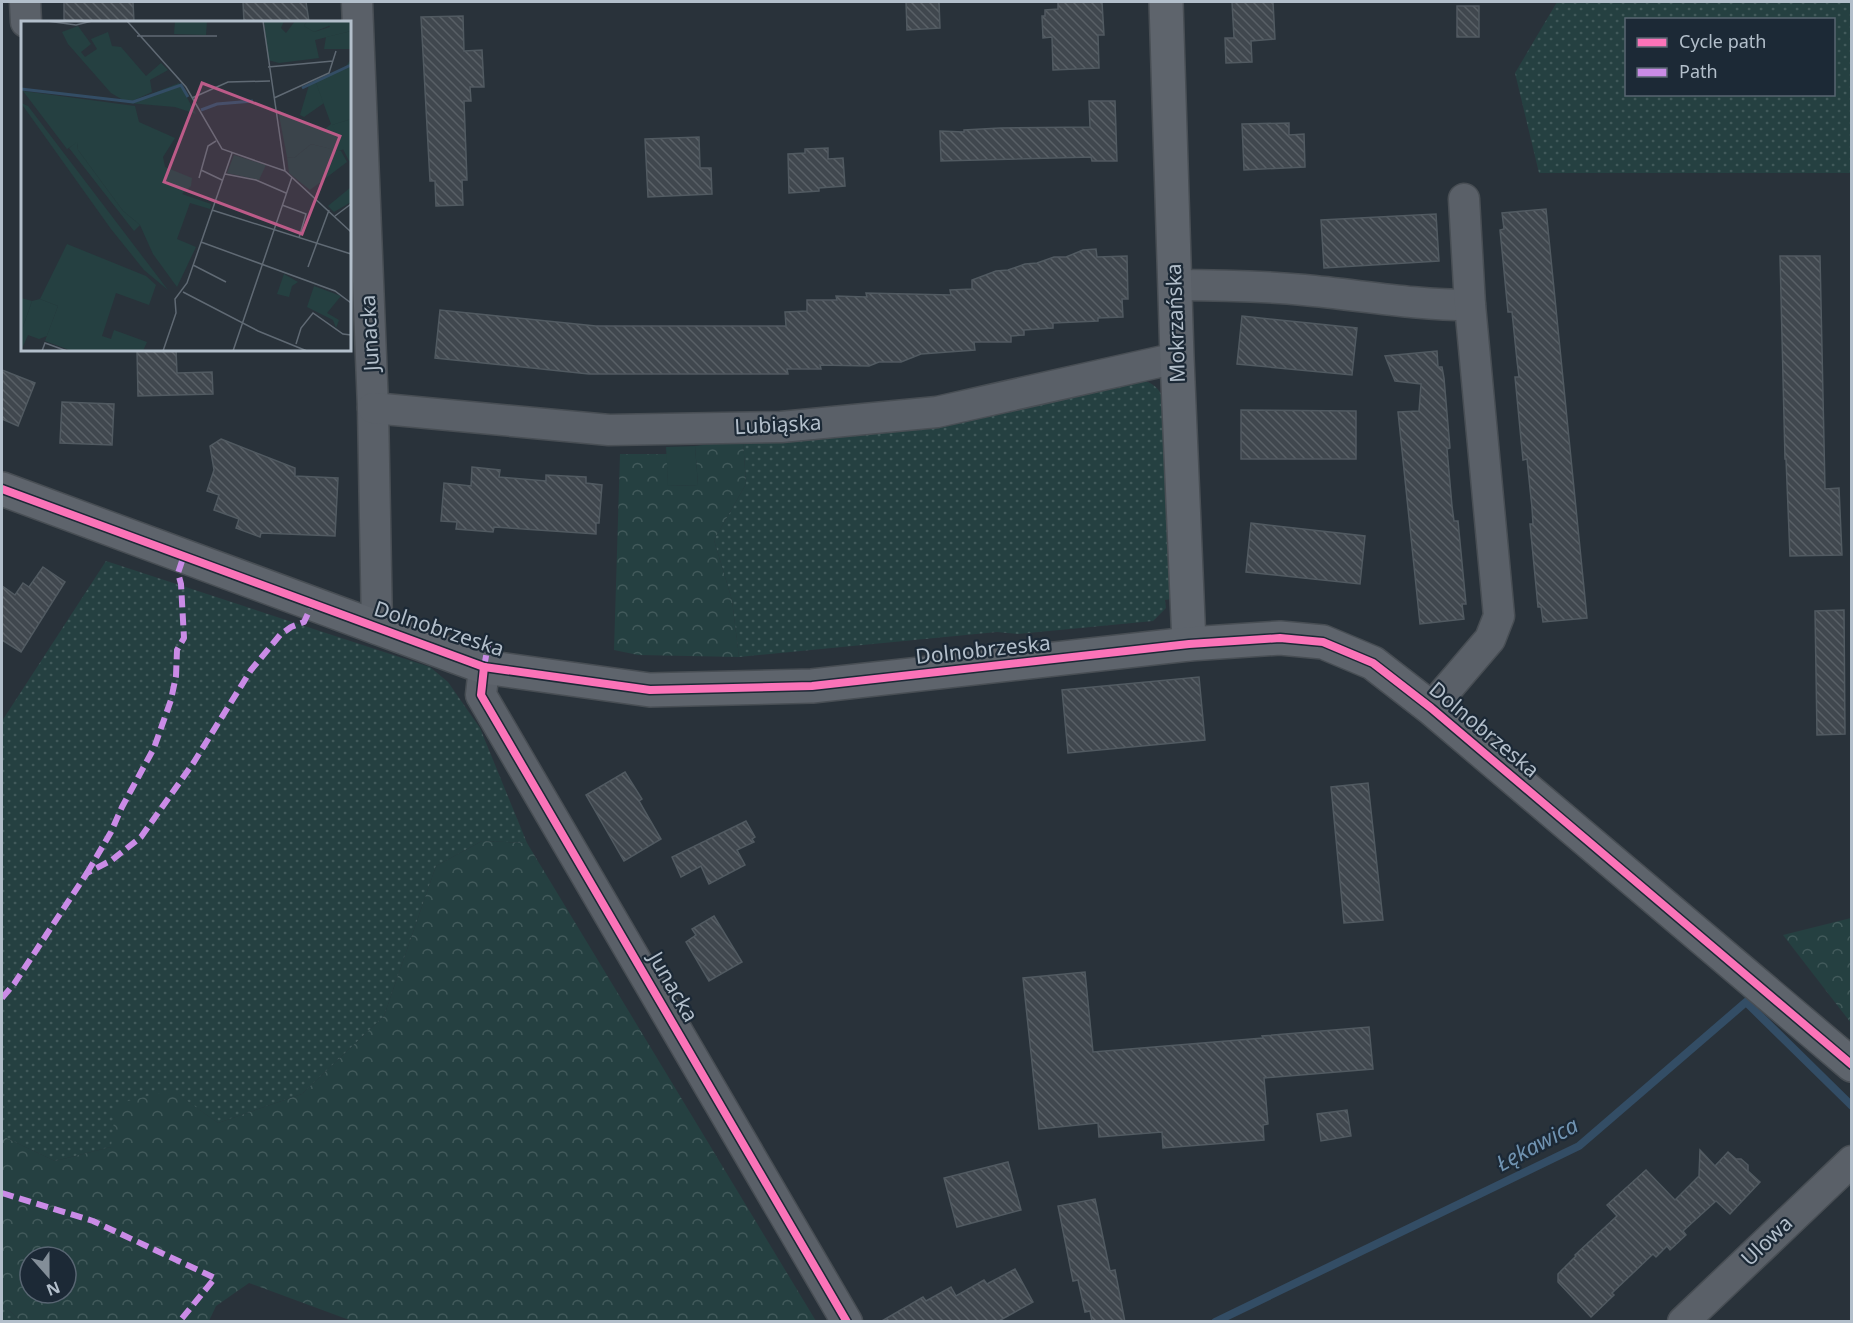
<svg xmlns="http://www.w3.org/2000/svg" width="1853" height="1323" viewBox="0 0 1853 1323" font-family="'Noto Sans',sans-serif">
  <defs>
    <pattern id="grass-dots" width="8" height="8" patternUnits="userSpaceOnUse" patternTransform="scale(1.5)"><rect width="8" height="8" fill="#254041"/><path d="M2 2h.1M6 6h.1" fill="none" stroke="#425a5b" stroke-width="1.8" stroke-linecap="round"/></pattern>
    <pattern id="forest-crowns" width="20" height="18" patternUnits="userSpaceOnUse" patternTransform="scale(1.5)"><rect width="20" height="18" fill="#254041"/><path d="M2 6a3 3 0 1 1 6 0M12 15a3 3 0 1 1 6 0" fill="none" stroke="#425a5b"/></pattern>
    <pattern id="building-back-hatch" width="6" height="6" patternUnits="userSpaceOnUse" patternTransform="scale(1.5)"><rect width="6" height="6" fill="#40474e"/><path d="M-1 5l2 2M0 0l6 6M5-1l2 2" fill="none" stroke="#596066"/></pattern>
  </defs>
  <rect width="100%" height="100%" fill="#29323a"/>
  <g fill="url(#grass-dots)" fill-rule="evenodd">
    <path d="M1557,2H1851V173H1539L1515,73ZM1626,20H1834V94H1626Z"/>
    <path d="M1136,380C1152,381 1157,386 1165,400L1177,598L1165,600L1166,608L1153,621L1018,634L997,632L739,657L732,600L714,540L746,484L743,440Z"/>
    <path d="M106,561L430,667L448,682L480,728L527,843L482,841L436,866L384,1016L302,1094L218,1123L177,1094L111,1147L55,1161L2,1136V721Z"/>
    <path d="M2,1303L20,1321H2Z"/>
  </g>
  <g fill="url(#forest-crowns)" fill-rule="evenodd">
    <path d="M743,440L746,484L714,540L732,600L739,657L638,655L614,650L620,454H667L668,486L698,485L695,446Z"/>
    <path d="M482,841L527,843L816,1321H352L249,1283L216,1306L209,1321H20L2,1303V1136L55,1161L111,1147L116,1104L172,1090L218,1123L302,1094L384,1016L436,866ZM30,1257H66V1293H30Z"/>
    <path d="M1851,918H1852L1851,1023L1783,935Z"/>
  </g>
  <path fill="#254041" d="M695,446L698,485L668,486L666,447Z"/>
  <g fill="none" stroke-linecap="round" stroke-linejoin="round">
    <path stroke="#334d65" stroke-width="8" d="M1215,1322L1579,1146L1746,1002L1852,1106"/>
  </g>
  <g fill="url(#building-back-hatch)" stroke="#515a61" stroke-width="1.5">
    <path d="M64,2H133L134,22H64Z"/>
    <path d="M243,2H306L309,22H244Z"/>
    <path d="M906,2H939L940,28L907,30Z"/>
    <path d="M1058,2H1102L1104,35H1098L1099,68L1053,70L1052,37L1043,38L1042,16H1045V10L1058,9Z"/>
    <path d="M1232,2H1273L1275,39L1251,41L1252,62L1226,63L1225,38H1234Z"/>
    <rect x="1457" y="6" width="22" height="31"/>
    <path d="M463,16L464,51L482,50L484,87H470L471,101H464L467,180H462L463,205L436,206L435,181H430L421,17Z"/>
    <path d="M1089,101H1115L1117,161H1092L1091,157L941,161L940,131L964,132V130L1000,128L1090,127Z"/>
    <path d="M1289,123V135L1304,134L1305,167L1244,170L1242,124Z"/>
    <path d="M699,137L700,168H711L712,194L648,197L645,139Z"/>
    <path d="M828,148V159L843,158L845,186L819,188V191L789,193L788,154L805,153V149Z"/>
    <path d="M1546,209L1587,618L1543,622L1541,607H1538L1530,524H1533L1532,508L1527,459L1523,460L1515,377H1519L1517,361L1512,312H1508L1500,230L1504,229L1502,213Z"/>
    <path d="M1436,214L1439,261L1324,268L1321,220Z"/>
    <path d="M1096,249L1097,257L1127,256L1128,299H1122L1123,317L1098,318V321L1053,323V328L1024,330V335L1011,336V342H974L975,350L921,354L901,362H879L869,366L820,365L821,369H787L788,374H589L435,358L440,310L596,326H786L785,312L807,311V300H837L836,296L867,297L866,293L951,295L950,290L972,289V280L996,271L1008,270L1025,264L1037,263L1054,257H1066L1083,250Z"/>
    <path d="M1780,256H1820L1825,489L1839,488L1842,555L1790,556L1786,459H1785Z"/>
    <path d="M1242,316L1357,328L1352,375L1237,364Z"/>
    <path d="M137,350H176L177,373L212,372L213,394L138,396Z"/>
    <path d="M1437,351L1438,367H1442L1444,378L1450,448L1447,449L1452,506L1454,521H1458L1466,604H1462L1464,619L1420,624L1398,412L1419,411L1421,384L1395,381L1385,356Z"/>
    <path d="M2,370L35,383L18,426L2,419Z"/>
    <path d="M62,402L114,404L112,445L60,443Z"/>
    <path d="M1241,410L1356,411V459H1241Z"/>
    <path d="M221,439L295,468V476L338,478L335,536L261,533L260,537L236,528L239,519L214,510L219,495L207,491L214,470L210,446Z"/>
    <path d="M472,467L500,470L499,477L546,481V475L586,477V483L602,485L599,523H596V534L494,527L493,532L456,529L457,522L441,521L444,483L471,486Z"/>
    <path d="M1251,523L1365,536L1360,584L1246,572Z"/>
    <path d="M43,567L65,582L21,652L2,640V586L15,595L23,583L29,587Z"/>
    <path d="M1844,610L1845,734L1817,735L1815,611Z"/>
    <path d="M1199,677L1205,740L1068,753L1062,690Z"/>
    <path d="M625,772L642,799L639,801L661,839L624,861L586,795Z"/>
    <path d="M1368,783L1383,920L1344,923L1331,787Z"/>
    <path d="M746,821L755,837L752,839L754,842L737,850L745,865L709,884L701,866L681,877L672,857Z"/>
    <path d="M714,916L742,962L709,981L686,942L696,935L692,929Z"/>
    <path d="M1085,972L1093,1052L1263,1038L1262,1036L1369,1027L1373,1069L1264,1078L1268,1124L1263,1125L1264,1140L1163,1148L1162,1132L1099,1137L1098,1123L1039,1129L1023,978Z"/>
    <path d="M1347,1110L1351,1136L1321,1141L1317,1114Z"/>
    <path d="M1700,1150L1715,1166L1728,1152L1736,1159H1741L1748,1165V1171L1760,1182L1730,1214L1716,1201L1683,1231L1686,1235L1670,1250L1667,1246L1656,1257L1653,1254L1612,1293L1614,1295L1591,1317L1558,1282V1274L1576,1256L1575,1255L1617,1216L1607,1205L1646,1170L1675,1200L1699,1176Z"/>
    <path d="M1008,1162L1021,1210L957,1227L944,1178Z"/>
    <path d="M1095,1199L1110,1271L1115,1270L1125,1322H1092L1090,1311L1085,1312L1078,1280L1073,1281L1058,1206Z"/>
    <path d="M1015,1269L1033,1302L997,1322H880L923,1297L926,1301L951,1287L956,1296L984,1280L987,1284Z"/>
  </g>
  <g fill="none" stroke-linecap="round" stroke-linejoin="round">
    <g stroke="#484e54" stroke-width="33">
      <g id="street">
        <path d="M25,2L26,22"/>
        <path d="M357,2L373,408L377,629"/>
        <path d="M1174,285C1218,285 1261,286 1304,290C1359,295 1414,305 1470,305"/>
        <path d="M373,408L609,430L781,427L937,412L1177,358"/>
        <path d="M484,667L481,695L847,1322"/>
        <path d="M1431,708L1490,639L1499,616L1470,305L1464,199"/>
        <path d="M1683,1322L1852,1161"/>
      </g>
    </g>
    <g stroke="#484e54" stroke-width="36">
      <g id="secondary">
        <path d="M1166,2L1177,358L1189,644"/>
        <path d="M2,489L484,667L650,690L812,686L1189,644L1280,638L1323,642L1373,663L1431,708L1852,1065"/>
      </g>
    </g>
    <use href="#street" stroke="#5a6068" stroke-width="30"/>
    <use href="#secondary" stroke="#5e646c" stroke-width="33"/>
    <g stroke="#ca8be6" stroke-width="6" stroke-dasharray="12 6" stroke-linecap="butt">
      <path d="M484,667L489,640"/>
      <path d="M87,873L111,832L122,807L154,748L171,700L176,676L177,650L184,638L181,584L178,573L183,558"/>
      <path d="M2,998L14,984L87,873L112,860L141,837L194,762L251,670L280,635L291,627L304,622L312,605"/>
      <path d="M2,1193L93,1221L215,1278L179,1322"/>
    </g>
    <g stroke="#1c2936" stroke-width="11">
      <g id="cycleway">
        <path d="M2,489L484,667L650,690L812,686L1189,644L1280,638L1323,642L1373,663L1431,708L1852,1065"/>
        <path d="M484,667L481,695L847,1322"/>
      </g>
    </g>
    <use href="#cycleway" stroke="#fb73b8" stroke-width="8"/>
  </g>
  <g text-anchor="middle" stroke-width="4.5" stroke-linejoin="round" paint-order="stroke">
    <g font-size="21" fill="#b3bfcb" stroke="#1c2936">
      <text transform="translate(1176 323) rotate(-92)" y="7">Mokrzańska</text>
      <text transform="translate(370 333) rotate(-93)" y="7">Junacka</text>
      <text transform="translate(778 425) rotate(-3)" y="7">Lubiąska</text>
      <text transform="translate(439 629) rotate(18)" y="7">Dolnobrzeska</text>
      <text transform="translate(983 650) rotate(-6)" y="7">Dolnobrzeska</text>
      <text transform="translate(1484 730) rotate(40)" y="7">Dolnobrzeska</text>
      <text transform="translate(673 987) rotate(60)" y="7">Junacka</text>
      <text transform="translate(1767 1241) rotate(-44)" y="7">Ulowa</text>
    </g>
    <g font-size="22" font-style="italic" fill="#7093b1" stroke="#1c2936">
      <text transform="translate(1537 1144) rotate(-28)" y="8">Łękawica</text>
    </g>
  </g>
  <g transform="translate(21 21)">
    <rect width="330" height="330" fill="#29323a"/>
    <path d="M154,0H186L185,14L153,13ZM286,0H306L310,4L293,11L283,5ZM57,5L70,23L60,31L64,36L76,28L70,18L87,11L91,25L100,26L125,55L140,42L147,49L129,59L131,71L107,82L90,72L47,23L41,11ZM330,10V28H303L305,16ZM294,59L303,82L283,96L279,94L288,64ZM2,70L114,85L118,101L154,117L142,136L144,146L171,157L170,165L161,173L190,183L189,188L169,182L156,218L175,226L156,266L132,233L119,204L102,190L57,129L56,122L46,128ZM330,98V139L328,140L310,104ZM290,123L320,130L326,141L289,169L268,152L266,136L273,137ZM213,134L245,144L238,159L206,152ZM330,166V181L313,191L307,185ZM293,265L320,275L306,292L318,299L315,307L312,299L286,286ZM19,278L37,285L26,315L18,318L7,314L0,330V311L11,280Z" fill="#254041"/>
    <path d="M243,0H263L260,7L265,12L274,0H286L283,5L293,11L309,6L306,0H330V10L294,19L298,37L258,42L247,39ZM330,38V98L311,104L323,128L318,130L290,123L273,137L266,136L257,89L302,110L310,103L294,59L323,48ZM158,62L175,93L154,86L107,82ZM0,82L7,85L147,269L123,249L90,208ZM56,121L57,129L102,190L119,204L113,210L48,127ZM0,277L11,280L0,311Z" fill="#254041"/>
    <path d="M263,253L277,261L271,265L268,276L256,273Z" fill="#254041"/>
    <path d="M46,223L125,255L135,264L128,284L95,272L81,315L90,318L93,309L126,321L122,330H51L24,320L37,285L19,278Z" fill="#254041"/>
    <path fill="none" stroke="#334d65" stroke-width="3" d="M281,67L330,44M0,68L112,81L160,64L167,76M180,89L196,83L232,80"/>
    <path fill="none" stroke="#606a74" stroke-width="1.5" d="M26,0L55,4L71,0M106,0L165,66L201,128L264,150L330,211M242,0L264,150M116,15H196M247,46L312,40M171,77L207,61L249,60M253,77L308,52L315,30M180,149L201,159M204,153L235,159L265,172M178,157L187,125L195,120M261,184L285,193L278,217M191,189L330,233M314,195L330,183M180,221L314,270L330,282M172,244L205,261M287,246L308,189M162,271L237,310L286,330M275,323L280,307L292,292L322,313L330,314M21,330L24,322L46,330M142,330L155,292L154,278L166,262L211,132M212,330L271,156"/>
    <path fill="#bc5b88" fill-opacity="0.15" stroke="#bc5b88" stroke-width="3" d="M181,62L319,115L281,213L143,161Z"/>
    <rect width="330" height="330" fill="none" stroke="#b3bfcb" stroke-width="3"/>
  </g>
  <rect width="1853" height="1323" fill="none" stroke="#b3bfcb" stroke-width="6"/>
  <rect x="1625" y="18" width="210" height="78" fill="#1c2936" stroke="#586572" stroke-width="1.5"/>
  <rect x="1637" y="38" width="30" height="9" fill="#fb73b8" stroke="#586572" stroke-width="1.5"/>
  <text x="1679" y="48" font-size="18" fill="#b3bfcb">Cycle path</text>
  <rect x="1637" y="68" width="30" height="9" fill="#ca8be6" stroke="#586572" stroke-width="1.5"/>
  <text x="1679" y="78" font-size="18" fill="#b3bfcb">Path</text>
  <g transform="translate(48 1275) rotate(159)"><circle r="28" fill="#1c2936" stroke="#586572" stroke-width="1.5"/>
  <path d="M0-4.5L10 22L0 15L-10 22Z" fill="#838e98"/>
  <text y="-9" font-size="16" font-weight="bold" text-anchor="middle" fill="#b3bfcb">N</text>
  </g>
</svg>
